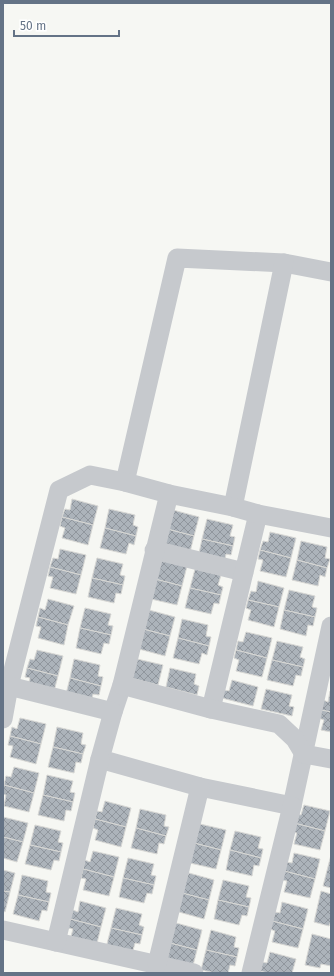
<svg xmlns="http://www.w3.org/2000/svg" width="334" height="976" viewBox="0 0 334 976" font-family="'Fira Sans',sans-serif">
  <defs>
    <pattern id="building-cross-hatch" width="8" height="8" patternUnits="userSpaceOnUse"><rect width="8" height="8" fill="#acb3ba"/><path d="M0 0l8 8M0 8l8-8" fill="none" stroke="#90969d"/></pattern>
  </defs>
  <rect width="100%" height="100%" fill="#f6f7f3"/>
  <g fill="url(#building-cross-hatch)" stroke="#d8d8d5">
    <path d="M72,499L98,506L93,525L62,517L65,509L70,510Z"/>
    <path d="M109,509L135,515L133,525L138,527L136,536L105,528Z"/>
    <path d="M173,510L199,517L194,536L163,528Z"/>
    <path d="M62,517L93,525L88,545L62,538L65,528L60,526Z"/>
    <path d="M207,519L233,525L230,536L235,537L233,546L202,539Z"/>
    <path d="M105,528L136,536L134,545L129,543L126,554L100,548Z"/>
    <path d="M163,528L194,536L189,556L163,549Z"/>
    <path d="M270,532L296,538L291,558L260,550L263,541L268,542Z"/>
    <path d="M202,539L233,546L231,555L226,554L224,564L198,558Z"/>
    <path d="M301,541L327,547L325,558L330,559L327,568L297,560Z"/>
    <path d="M60,549L86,555L81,575L50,567L53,558L58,559Z"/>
    <path d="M260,550L291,558L286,577L260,571L263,560L258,559Z"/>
    <path d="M97,558L123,564L120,575L125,576L123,585L92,578Z"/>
    <path d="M161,560L187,566L182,586L151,578Z"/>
    <path d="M297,560L327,568L325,577L320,575L318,586L292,580Z"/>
    <path d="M50,567L81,575L76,594L50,588L53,577L48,576Z"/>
    <path d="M195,569L221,575L218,585L223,587L221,595L190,588Z"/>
    <path d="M92,578L123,585L121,594L116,593L114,603L88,597Z"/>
    <path d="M151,578L182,586L177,605L151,599Z"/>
    <path d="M258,581L284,588L279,607L248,600L251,591L256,592Z"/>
    <path d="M190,588L221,595L219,604L214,603L211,614L185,608Z"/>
    <path d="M289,590L315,596L312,607L317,608L315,617L284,610Z"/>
    <path d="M48,599L74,606L68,625L38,617L40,608L45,610Z"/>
    <path d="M248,600L279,607L274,627L248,620L251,610L246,608Z"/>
    <path d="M85,608L111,614L108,625L113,626L111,635L80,628Z"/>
    <path d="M149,610L175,617L170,636L139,628Z"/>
    <path d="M284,610L315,617L313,626L308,625L306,636L280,629Z"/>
    <path d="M38,617L68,625L64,645L38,638L41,627L36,626Z"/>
    <path d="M182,619L208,625L206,636L211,637L209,646L178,638Z"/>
    <path d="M80,628L111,635L109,644L104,643L101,654L76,648Z"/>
    <path d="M139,628L170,636L165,656L139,649Z"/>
    <path d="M246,632L272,638L267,658L236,650L238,641L243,642Z"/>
    <path d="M178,638L209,646L207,655L202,653L199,664L173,658Z"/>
    <path d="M277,641L303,647L300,657L305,659L303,667L272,660Z"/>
    <path d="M37,650L63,656L58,676L27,668L30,659L34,660Z"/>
    <path d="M236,650L267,658L262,677L236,671L239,660L234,658Z"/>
    <path d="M74,659L100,665L98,676L103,677L101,686L70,678Z"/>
    <path d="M137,659L163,665L158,685L127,677Z"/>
    <path d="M272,660L303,667L301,676L296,675L293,686L267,680Z"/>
    <path d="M27,668L58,676L53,695L27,689L30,678L25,677Z"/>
    <path d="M170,668L196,674L194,684L199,686L197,695L166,687Z"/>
    <path d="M70,678L101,686L99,695L93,694L91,704L65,698Z"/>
    <path d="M232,680L258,687L253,706L222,698L224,690L229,691Z"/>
    <path d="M266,689L292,695L289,706L294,707L292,716L261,709Z"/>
    <path d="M330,691H331V712L321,710L323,700L328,702Z"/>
    <path d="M321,710L331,712V732L321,730L324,720L319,718Z"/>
    <path d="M20,718L46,724L41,744L10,736L12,727L17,729Z"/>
    <path d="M57,727L83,733L81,744L86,745L83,754L53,747Z"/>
    <path d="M10,736L41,744L36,764L10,757L13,746L8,745Z"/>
    <path d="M53,747L83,754L81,763L76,762L74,773L48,767Z"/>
    <path d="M14,767L39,773L34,793L4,785L6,776L11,777Z"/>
    <path d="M47,775L73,781L70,792L75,793L73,802L43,795Z"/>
    <path d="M4,785L34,793L29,812L4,806L6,795L3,794Z"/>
    <path d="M43,795L73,802L71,811L66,810L64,821L38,815Z"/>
    <path d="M105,801L131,808L126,827L95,819L97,811L102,812Z"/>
    <path d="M304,805L330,811L325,831L294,823L296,814L301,815Z"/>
    <path d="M140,809L166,815L164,826L169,827L166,836L136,828Z"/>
    <path d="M3,817L28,823L23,842L3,837Z"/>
    <path d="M95,819L126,827L121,847L95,840L98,830L93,828Z"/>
    <path d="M294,823L325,831L320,850L294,844L297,833L292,832Z"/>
    <path d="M200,824L226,830L221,850L190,842Z"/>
    <path d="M35,825L61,831L58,842L63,843L61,852L30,845Z"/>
    <path d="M136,828L166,836L164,844L159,843L157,854L131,848Z"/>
    <path d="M235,831L261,837L258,848L263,849L261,858L230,850Z"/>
    <path d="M3,837L23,842L17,862L3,858Z"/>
    <path d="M190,842L221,850L216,869L190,863Z"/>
    <path d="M30,845L61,852L59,861L54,860L51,870L25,864Z"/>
    <path d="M230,850L261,858L259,866L254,865L252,876L226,870Z"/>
    <path d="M93,851L119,857L114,877L83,869L85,860L90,862Z"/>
    <path d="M294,853L320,859L315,879L284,871L286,862L292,863Z"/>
    <path d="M331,855V888L323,886Z"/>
    <path d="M128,858L154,864L151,875L156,876L154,885L123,878Z"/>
    <path d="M83,869L114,877L109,896L83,890L86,879L81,878Z"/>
    <path d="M3,870L15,873L10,892L3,891Z"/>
    <path d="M284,871L315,879L310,898L284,892L287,881L282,880Z"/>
    <path d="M189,873L214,880L209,900L178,892Z"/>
    <path d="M22,875L48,881L46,892L51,893L49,902L18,895Z"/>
    <path d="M123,878L154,885L152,894L147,893L144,903L119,897Z"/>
    <path d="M223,880L249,886L246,897L251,898L249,907L218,900Z"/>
    <path d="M3,891L10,892L5,912L3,911Z"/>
    <path d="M321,891L331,894V921L329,926L314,922Z"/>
    <path d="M178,892L209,900L204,919L179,912Z"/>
    <path d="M18,895L49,902L47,911L42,910L39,921L13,914Z"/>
    <path d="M218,900L249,907L247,916L242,915L239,925L214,919Z"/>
    <path d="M80,901L106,908L101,927L70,919L73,910L78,912Z"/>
    <path d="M282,902L308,909L303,929L272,921L275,912L280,913Z"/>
    <path d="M116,908L142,914L139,925L144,927L142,935L111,928Z"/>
    <path d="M70,919L101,927L96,947L70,940L73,929L68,928Z"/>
    <path d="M272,921L303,929L298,948L272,942L275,931L270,929Z"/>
    <path d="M176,923L202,930L197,950L166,942Z"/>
    <path d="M111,928L142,935L140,944L135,943L132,954L106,948Z"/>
    <path d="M211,930L236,937L234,947L239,948L237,957L206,950Z"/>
    <path d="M312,934L331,939V966L321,964L320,968L305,965Z"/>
    <path d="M166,942L197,950L192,969L166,963Z"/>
    <path d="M206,950L237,957L235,966L230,965L228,973H216L201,970Z"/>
    <path d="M270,952L296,959L292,973H268L260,971L262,962L267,963Z"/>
  </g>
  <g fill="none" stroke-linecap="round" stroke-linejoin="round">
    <g stroke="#c6c9cd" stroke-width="19">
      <path d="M125,482L177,258L284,263L331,272"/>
      <path d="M233,507L284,263"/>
      <path d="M154,550L244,572"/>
      <path d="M122,685L113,712L100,759L200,787L292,806L331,626"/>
      <path d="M9,686L59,490L90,475L125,482L169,494"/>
      <path d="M211,709L258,514"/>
      <path d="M3,719L9,686L113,712"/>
      <path d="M304,754L295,739L279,724L211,709L122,685L169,494L233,507L258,514L331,528"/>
      <path d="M304,754L331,759"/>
      <path d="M3,930L194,973"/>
      <path d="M56,942L100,759"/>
      <path d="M157,964L200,787"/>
      <path d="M251,973L292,806"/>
    </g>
  </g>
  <rect width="334" height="976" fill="none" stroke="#647386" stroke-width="8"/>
  <path d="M14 30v6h105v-6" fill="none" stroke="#647386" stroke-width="2"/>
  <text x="20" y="30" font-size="12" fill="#647386" stroke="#ffffff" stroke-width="3" paint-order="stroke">50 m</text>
</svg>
